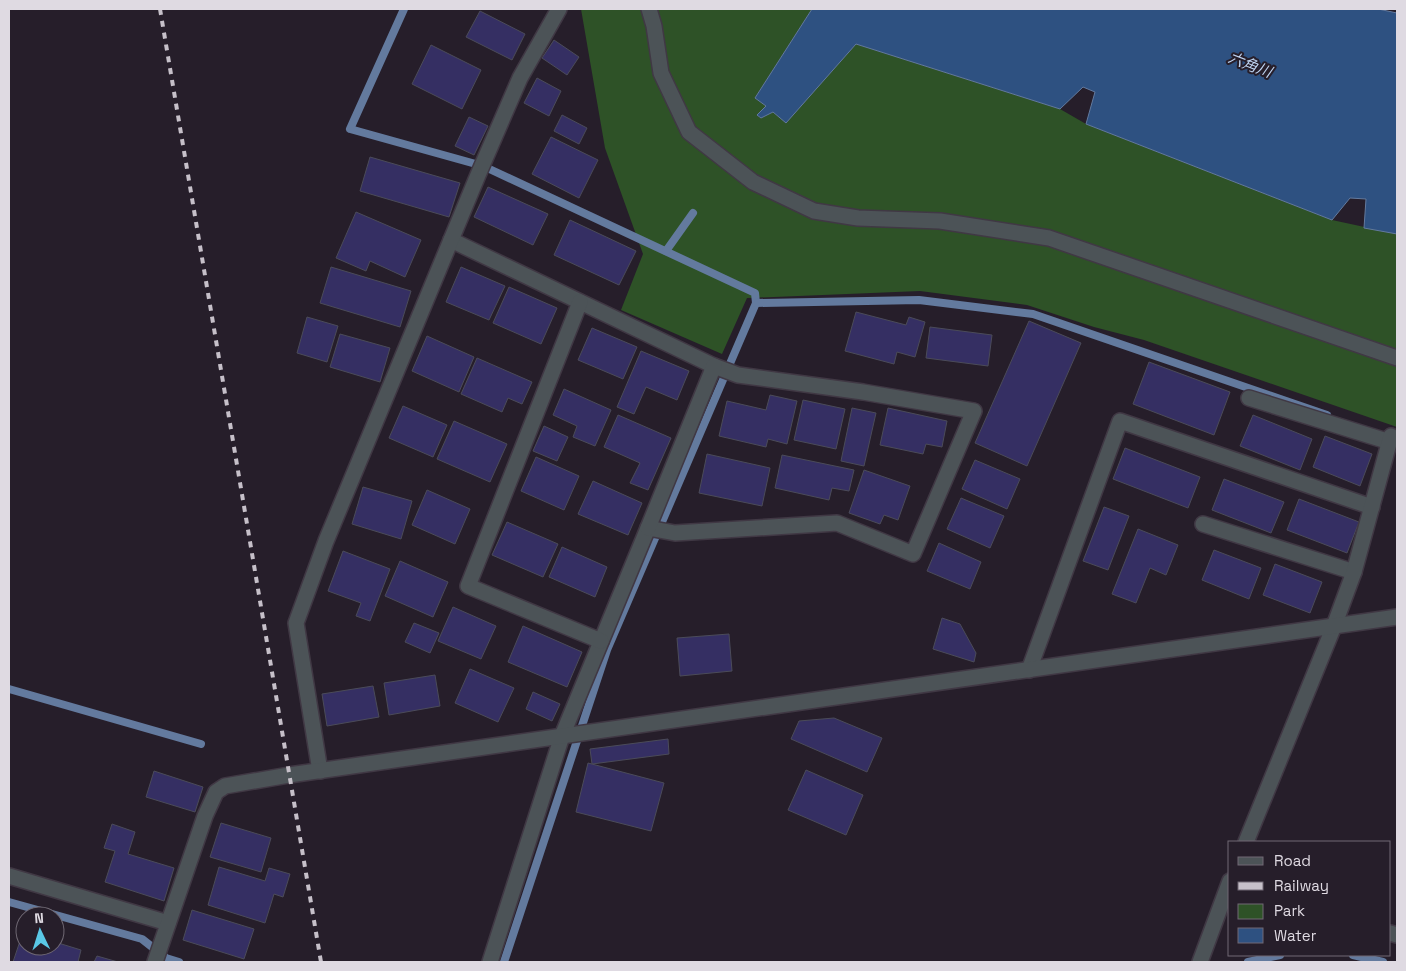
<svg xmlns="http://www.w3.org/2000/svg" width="1406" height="971" viewBox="0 0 1406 971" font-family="'Space Grotesk','Noto Sans JP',sans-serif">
  <rect width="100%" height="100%" fill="#261e2a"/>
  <path fill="#2e5227" d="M581,9H812L755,98L766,106L758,116L761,118L773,112L786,122L856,44L1060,109L1086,124L1332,220L1397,234V427L1144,340L1094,327L1027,305L920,291L747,298L722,354L621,310L643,254L605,148Z"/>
  <path fill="#2e5181" stroke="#637a9e" d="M812,9H1378L1397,13V234L1364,228L1366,199L1350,198L1332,220L1086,124L1095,92L1083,87L1060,109L856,44L786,123L773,112L761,118L757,115L766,106L755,98Z"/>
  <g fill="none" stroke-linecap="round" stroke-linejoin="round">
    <g stroke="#637a9e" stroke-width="8">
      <path d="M404,9L350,129L483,166L755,293L756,303L607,650L504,962"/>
      <path d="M666,251L693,213"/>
      <path d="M756,303L919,300L1033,314L1327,415"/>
      <path d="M9,689L201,744"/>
      <path d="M9,902L142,939L166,958L179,962"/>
      <path d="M1353,955L1383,962"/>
      <path d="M1248,962L1280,955"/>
    </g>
  </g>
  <g fill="#352f63" stroke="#4b4b59">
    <path d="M480,11L525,34L512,60L466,37Z"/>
    <path d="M554,40L579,57L567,75L542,58Z"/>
    <path d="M431,45L481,70L462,109L412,84Z"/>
    <path d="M537,78L561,91L549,116L524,103Z"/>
    <path d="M562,115L587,128L579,144L554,131Z"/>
    <path d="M469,117L488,126L474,155L455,146Z"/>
    <path d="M551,137L598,160L579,198L532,174Z"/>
    <path d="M370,157L460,183L449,217L360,191Z"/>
    <path d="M488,187L548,214L533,245L474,217Z"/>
    <path d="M356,212L421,240L405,277L370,261L366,271L336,258Z"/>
    <path d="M570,220L636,251L619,285L554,255Z"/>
    <path d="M331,267L411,291L400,327L320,303Z"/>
    <path d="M461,267L505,286L489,320L446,302Z"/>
    <path d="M509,287L557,308L541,344L493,323Z"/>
    <path d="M856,312L906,325L909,317L925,322L915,357L897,352L894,364L845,351Z"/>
    <path d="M307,317L338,326L327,362L297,353Z"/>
    <path d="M1029,321L1081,343L1027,466L975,443Z"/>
    <path d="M930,327L992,335L988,366L926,358Z"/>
    <path d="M592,328L637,347L623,379L578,360Z"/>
    <path d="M340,334L390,348L380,382L330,367Z"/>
    <path d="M427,336L474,357L459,392L412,371Z"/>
    <path d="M641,351L689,371L677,400L646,387L634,414L617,407Z"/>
    <path d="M477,358L532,382L522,404L508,398L502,412L461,394Z"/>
    <path d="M1149,362L1230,392L1214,435L1133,404Z"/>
    <path d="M564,389L611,410L595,446L573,437L577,426L553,415Z"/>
    <path d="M770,395L797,401L787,444L768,439L766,447L719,436L727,401L766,410Z"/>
    <path d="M803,400L845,409L836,449L794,440Z"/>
    <path d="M403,406L447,425L433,457L389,438Z"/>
    <path d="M852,408L876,413L864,466L841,461Z"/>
    <path d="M888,408L947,421L942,447L926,444L923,454L880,445Z"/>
    <path d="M618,415L671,438L648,490L630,483L640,463L604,447Z"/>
    <path d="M1253,415L1312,439L1300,470L1240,446Z"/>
    <path d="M454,421L507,444L490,482L437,459Z"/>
    <path d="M544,426L568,437L557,461L533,451Z"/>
    <path d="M1325,436L1372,454L1360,486L1313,467Z"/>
    <path d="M1125,448L1200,477L1188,508L1113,479Z"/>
    <path d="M707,454L770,468L762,506L699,493Z"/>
    <path d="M782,455L854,470L849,491L832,488L829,500L775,488Z"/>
    <path d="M536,457L579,476L564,510L521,491Z"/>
    <path d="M975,460L1020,479L1007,509L962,489Z"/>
    <path d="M864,470L910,486L898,520L884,515L880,524L849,513Z"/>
    <path d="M1224,479L1284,502L1271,533L1212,510Z"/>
    <path d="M593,481L642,503L628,535L578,514Z"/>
    <path d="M363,487L412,501L401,539L352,524Z"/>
    <path d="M427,490L470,509L455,544L412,525Z"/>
    <path d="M961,498L1004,516L990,548L947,529Z"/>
    <path d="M1299,499L1359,522L1347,553L1287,530Z"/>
    <path d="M1104,507L1129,516L1108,570L1083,561Z"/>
    <path d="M507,522L558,544L543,577L492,555Z"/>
    <path d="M1138,529L1178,545L1166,575L1150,568L1136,603L1112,594Z"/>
    <path d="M939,543L981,562L970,589L927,571Z"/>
    <path d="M562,547L607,567L595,597L549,577Z"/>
    <path d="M1214,550L1261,568L1249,599L1202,580Z"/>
    <path d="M343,551L390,569L370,621L356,616L361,603L328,591Z"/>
    <path d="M400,561L448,582L433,617L385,596Z"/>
    <path d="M1275,564L1322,582L1310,613L1263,595Z"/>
    <path d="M453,607L496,626L481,659L438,641Z"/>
    <path d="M942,618L960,624L976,653L974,662L933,649Z"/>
    <path d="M414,623L439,633L430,653L405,642Z"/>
    <path d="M523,626L582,652L567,687L508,662Z"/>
    <path d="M729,634L732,671L680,676L677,638Z"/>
    <path d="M470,669L514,688L498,722L455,703Z"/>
    <path d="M435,675L440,706L389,715L384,683Z"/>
    <path d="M373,686L379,717L327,726L322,694Z"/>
    <path d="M533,692L560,704L552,721L526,709Z"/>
    <path d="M834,718L882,738L867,772L791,739L799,721Z"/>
    <path d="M668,739L669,754L592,764L590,749Z"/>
    <path d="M588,763L664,783L651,831L576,812Z"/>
    <path d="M806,770L863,795L846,835L788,810Z"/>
    <path d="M154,771L203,787L195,812L146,797Z"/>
    <path d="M221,823L271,838L261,872L210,857Z"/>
    <path d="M112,824L135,832L128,854L174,868L164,901L105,882L115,851L104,848Z"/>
    <path d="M219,867L265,881L269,868L290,874L283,897L274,894L265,923L208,905Z"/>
    <path d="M192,910L254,929L244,959L183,940Z"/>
    <path d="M23,932H25V946H55V942L81,950L78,962H13Z"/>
    <path d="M97,956L118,962H94Z"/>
  </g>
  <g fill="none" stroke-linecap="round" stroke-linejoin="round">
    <g stroke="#403844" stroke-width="18">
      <g id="minor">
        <path d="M649,9L654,26L661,73L689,132L753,182L814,211L858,218L940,221L1049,238L1397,358"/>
        <path d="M451,240L714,366L738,375L863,392L974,411L913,554L837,523L675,533L648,528L562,736L490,962"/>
        <path d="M580,302L468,586L601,641"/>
        <path d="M1249,398L1390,442"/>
        <path d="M1203,524L1354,572"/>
        <path d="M648,528L714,366"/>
        <path d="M1029,670L1120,421L1372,507"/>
        <path d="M320,771L296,623L326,541L478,175L520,78L559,9"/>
        <path d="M1246,842L1334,626L1354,572L1391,436"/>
        <path d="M9,876L168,923"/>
        <path d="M1390,933L1397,935"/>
        <path d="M155,962L205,816L216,792L225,786L289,775L1397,617"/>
        <path d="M1200,962L1230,881"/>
      </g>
    </g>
    <use href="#minor" stroke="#4c5357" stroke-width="15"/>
    <path stroke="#c6c0c9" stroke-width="4" stroke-dasharray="6 6" stroke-linecap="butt" d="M160,9L321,962"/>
  </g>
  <g text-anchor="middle" stroke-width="4" stroke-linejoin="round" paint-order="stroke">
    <g font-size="15" font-style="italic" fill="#bfd4f2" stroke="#261e2a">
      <text transform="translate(1250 65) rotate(21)" y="5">六角川</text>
    </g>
  </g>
  <rect width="1406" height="971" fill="none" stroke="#dfdae2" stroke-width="20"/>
  <rect x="1228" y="841" width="162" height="115" fill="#261e2a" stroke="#706974"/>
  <rect x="1238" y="857" width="25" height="8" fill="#4c5357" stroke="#706974"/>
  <text x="1274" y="866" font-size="15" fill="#dfdae2">Road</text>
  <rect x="1238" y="882" width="25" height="8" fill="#c6c0c9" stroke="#706974"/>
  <text x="1274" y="891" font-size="15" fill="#dfdae2">Railway</text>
  <rect x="1238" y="904" width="25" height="15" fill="#2e5227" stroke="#706974"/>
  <text x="1274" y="916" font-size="15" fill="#dfdae2">Park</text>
  <rect x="1238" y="928" width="25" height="15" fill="#2e5181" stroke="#706974"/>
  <text x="1274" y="941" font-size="15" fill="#dfdae2">Water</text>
  <g transform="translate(40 931) rotate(356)"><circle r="24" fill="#261e2a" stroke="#706974"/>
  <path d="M0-4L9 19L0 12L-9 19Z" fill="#5ac8e6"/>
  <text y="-8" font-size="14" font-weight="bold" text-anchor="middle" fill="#dfdae2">N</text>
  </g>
</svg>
